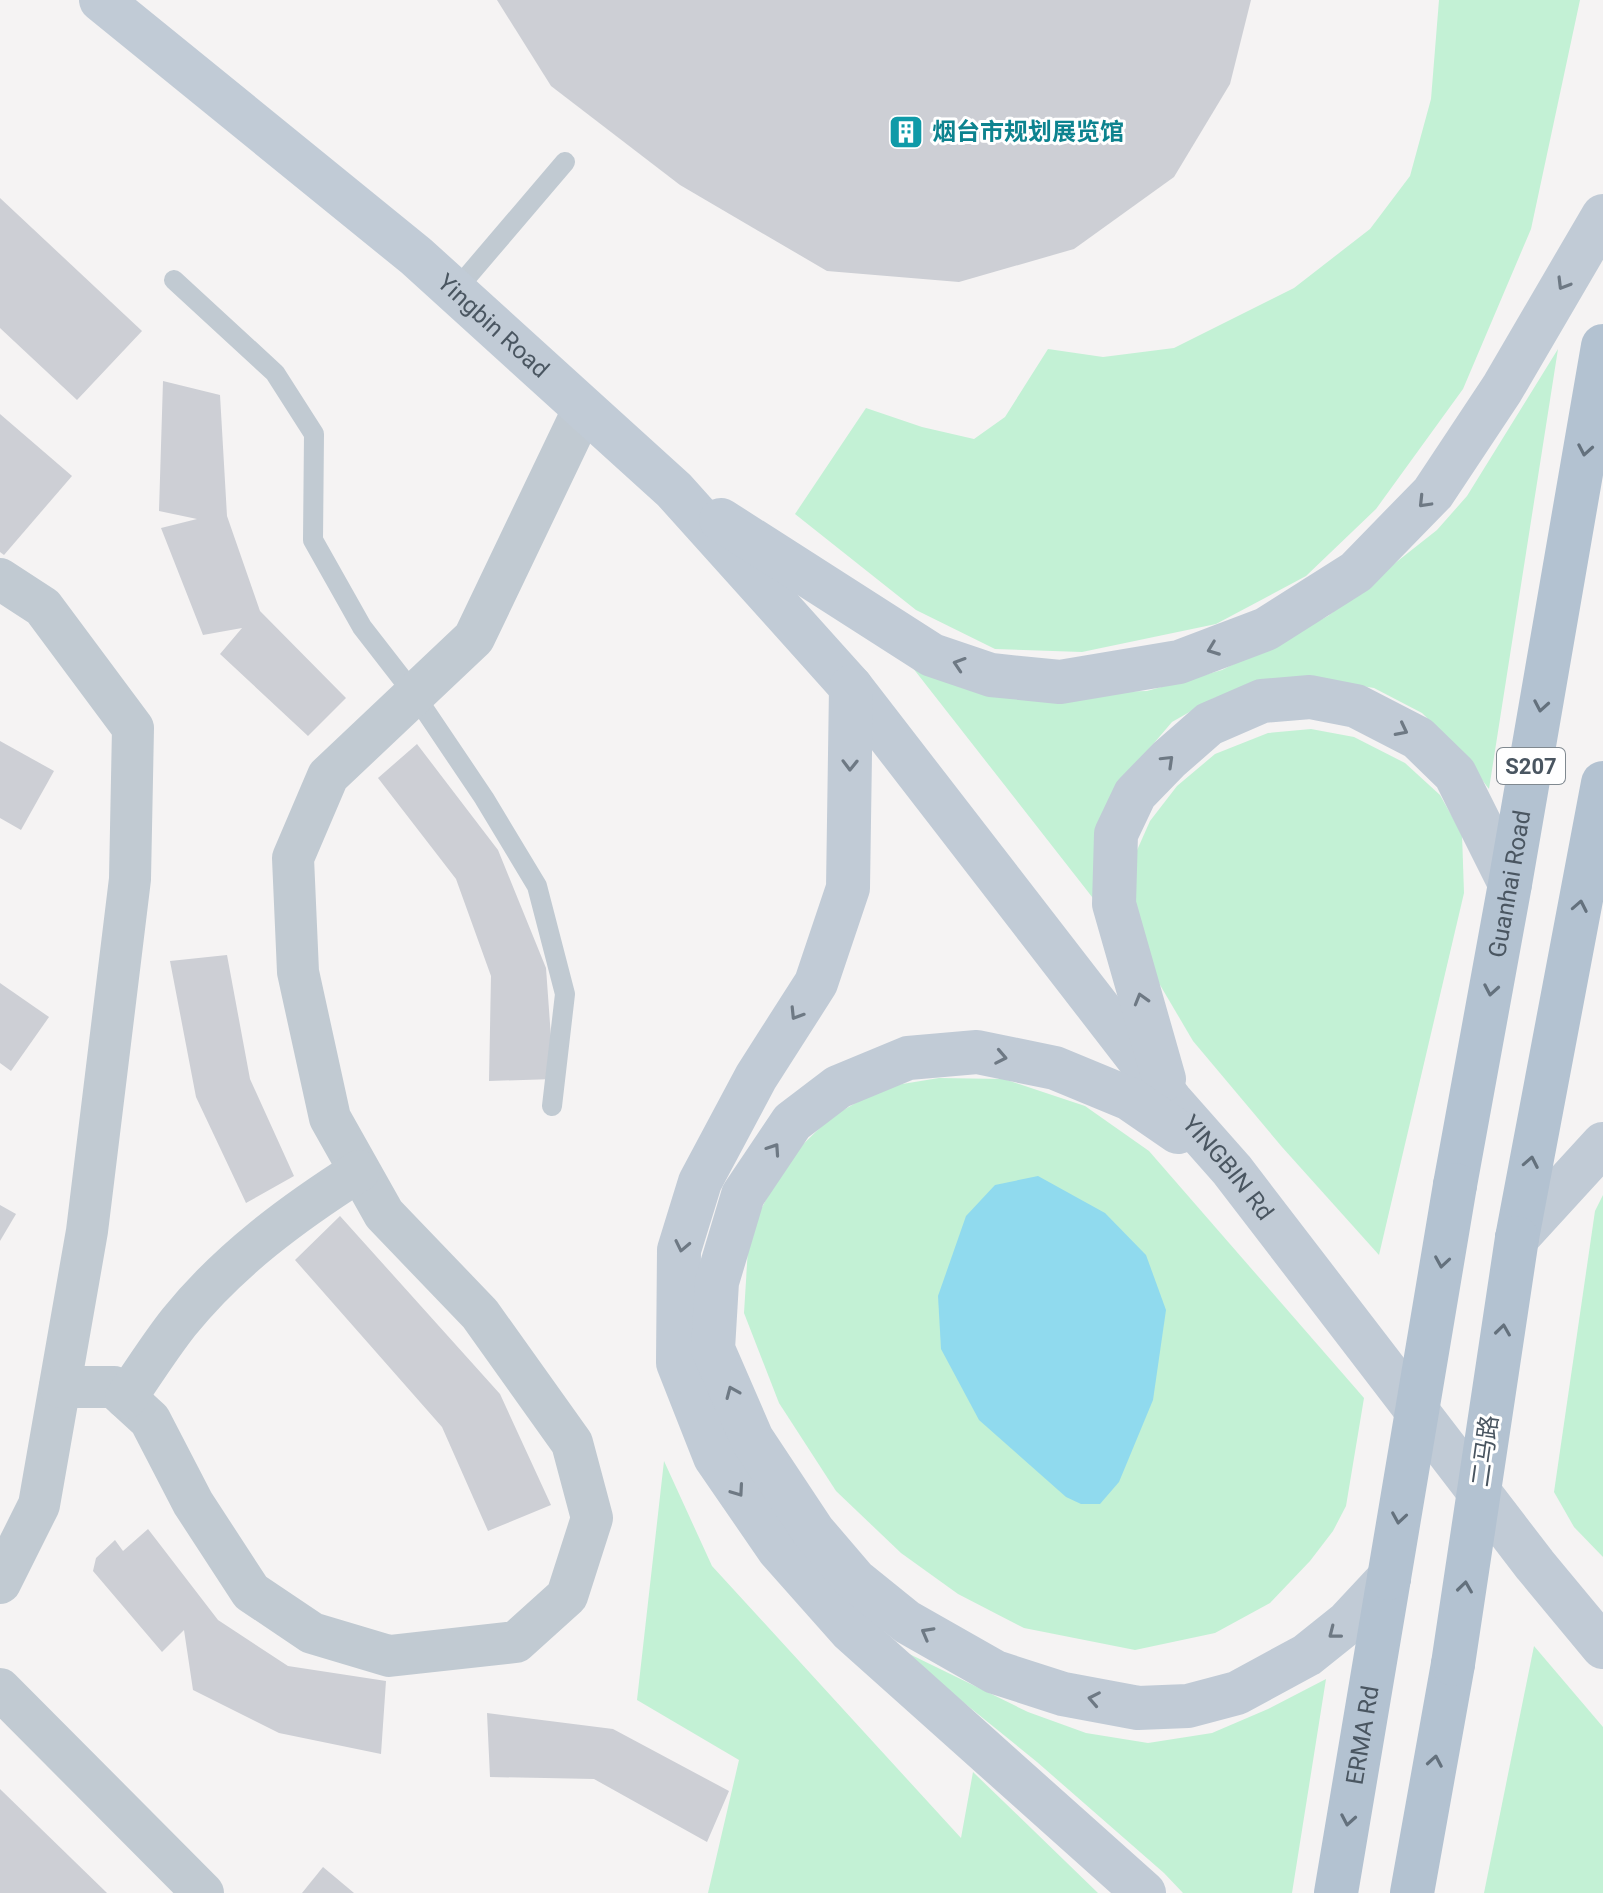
<svg xmlns="http://www.w3.org/2000/svg" width="1603" height="1893" viewBox="0 0 1603 1893" font-family="Roboto,'Noto Sans SC',sans-serif">
  <rect width="100%" height="100%" fill="#f5f3f3"/>
  <g fill="#c3f1d5">
    <path d="M1439,0H1580L1531,229L1463,389L1376,509L1306,576L1216,624L1082,652L995,649L916,610L795,514L866,408L922,427L974,439L1005,417L1048,349L1103,357L1174,348L1294,288L1370,229L1410,176L1431,99Z"/>
    <path d="M1558,349L1489,789L1457,747L1422,713L1374,688L1319,679L1214,698L1172,722L1119,784L1096,902L898,649L1046,694L1147,691L1222,670L1328,616L1437,530L1467,496Z"/>
    <path d="M1311,729L1354,737L1405,763L1440,795L1462,834L1464,893L1379,1255L1282,1147L1193,1041L1153,973L1129,909L1134,857L1150,821L1177,786L1215,754L1268,733Z"/>
    <path d="M939,1078L1004,1079L1085,1106L1149,1151L1364,1398L1346,1506L1333,1531L1310,1561L1270,1603L1215,1633L1135,1650L1024,1628L958,1594L901,1553L836,1491L779,1403L744,1313L749,1232L787,1160L831,1117L884,1087Z"/>
    <path d="M1603,1195V1557L1574,1527L1554,1492L1595,1211Z"/>
    <path d="M664,1461L712,1566L961,1838L973,1772L1098,1893H708L739,1760L637,1700Z"/>
    <path d="M1534,1646L1603,1727V1893H1484Z"/>
    <path d="M895,1647L1028,1712L1086,1733L1148,1743L1212,1733L1268,1709L1326,1679L1292,1893H1183L1164,1873L1037,1762Z"/>
  </g>
  <path fill="#90daee" d="M1038,1176L1105,1213L1146,1255L1166,1310L1153,1400L1119,1482L1100,1504H1081L1066,1497L979,1420L941,1349L938,1296L966,1216L995,1185Z"/>
  <g fill="#cdcfd5">
    <path d="M497,0H1251L1230,84L1174,177L1074,249L959,282L827,271L680,185L551,86Z"/>
    <path d="M0,198L142,331L77,400L0,328Z"/>
    <path d="M163,381L220,395L227,516L260,611L346,698L308,736L220,654L242,628L203,635L161,528L197,519L159,511Z"/>
    <path d="M0,414L72,476L4,555L0,552Z"/>
    <path d="M0,741L54,771L21,830L0,818Z"/>
    <path d="M417,744L498,850L546,968L554,1079L489,1081L491,976L456,879L378,778Z"/>
    <path d="M227,955L250,1079L294,1176L246,1203L196,1097L170,961Z"/>
    <path d="M0,983L49,1017L11,1071L0,1063Z"/>
    <path d="M0,1205L16,1214L0,1241Z"/>
    <path d="M340,1216L500,1394L551,1505L488,1531L442,1427L295,1260Z"/>
    <path d="M148,1529L218,1620L288,1666L386,1681L381,1754L279,1733L193,1690L184,1630L162,1652L93,1571L96,1558L115,1540L123,1551Z"/>
    <path d="M487,1713L613,1729L729,1791L707,1842L594,1779L490,1777Z"/>
    <path d="M0,1789L107,1893H0Z"/>
    <path d="M323,1867L354,1893H302Z"/>
  </g>
  <g fill="none" stroke-linecap="round" stroke-linejoin="round">
    <g stroke="#c1cad2" stroke-width="20">
      <path d="M174,280L275,373L314,434L313,540L362,627L414,694L484,798L537,886L565,994L552,1106"/>
      <path d="M455,291L565,162"/>
    </g>
    <g stroke="#c1cad2" stroke-width="42">
      <path d="M0,579L43,607L133,728L130,879L87,1231L39,1505L0,1583"/>
      <path d="M60,1387H114L150,1420L193,1503L251,1592L312,1633L389,1656L516,1642L567,1596L592,1518L572,1443L480,1314L384,1214L330,1118L298,972L293,858L328,776L474,638L584,408"/>
      <path d="M126,1398C143,1373 160,1346 179,1322C229,1260 293,1213 359,1171"/>
      <path d="M0,1689L203,1893"/>
    </g>
    <g stroke="#c1cbd6" stroke-width="44">
      <path id="s1" d="M101,0L416,256L674,490L851,687L1171,1101L1232,1170L1535,1565L1603,1647"/>
      <path d="M721,520L932,655L991,675L1060,682L1179,662L1266,629L1356,572L1433,493L1502,389L1603,216"/>
      <path d="M851,687L848,888L816,983L756,1077L700,1182L679,1250L678,1363L715,1457L779,1550L850,1630L1144,1893"/>
      <path d="M1164,1079L1114,904L1116,834L1135,794L1169,759L1209,724L1262,701L1310,697L1356,706L1418,738L1455,774L1510,884"/>
      <path d="M1178,1132L1130,1099L1055,1068L977,1052L908,1058L838,1087L792,1122L743,1195L717,1282L713,1349L752,1439L813,1531L855,1580L907,1622L995,1672L1063,1694L1138,1708L1188,1706L1237,1693L1307,1655L1347,1623L1389,1578"/>
      <path d="M1517,1238L1603,1144"/>
    </g>
    <g stroke="#b3c2d1" stroke-width="44">
      <path id="s2" d="M1455,1185L1510,884L1603,346"/>
      <path d="M1517,1238L1603,783"/>
      <path id="s3" d="M1336,1893L1389,1578"/>
      <path d="M1412,1893L1453,1664"/>
    </g>
    <g stroke="#b3c2d1" stroke-width="44">
      <path d="M1389,1578L1455,1185"/>
      <path d="M1453,1664L1517,1238"/>
    </g>
  </g>
  <defs><path id="oneway-chevron" d="M-2-3.5L2.5 0L-2 3.5" fill="none" stroke-width="1.6" stroke-linecap="round" stroke-linejoin="round" transform="scale(2)"/></defs>
  <g stroke="#6e7984">
    <use href="#oneway-chevron" transform="translate(1563 284) rotate(121)"/>
    <use href="#oneway-chevron" transform="translate(1424 502) rotate(134)"/>
    <use href="#oneway-chevron" transform="translate(1213 649) rotate(159)"/>
    <use href="#oneway-chevron" transform="translate(959 664) rotate(-162)"/>
    <use href="#oneway-chevron" transform="translate(1402 730) rotate(27)"/>
    <use href="#oneway-chevron" transform="translate(1168 761) rotate(-44)"/>
    <use href="#oneway-chevron" transform="translate(850 765) rotate(91)"/>
    <use href="#oneway-chevron" transform="translate(1141 999) rotate(-106)"/>
    <use href="#oneway-chevron" transform="translate(796 1014) rotate(122)"/>
    <use href="#oneway-chevron" transform="translate(1001 1057) rotate(11)"/>
    <use href="#oneway-chevron" transform="translate(774 1149) rotate(-56)"/>
    <use href="#oneway-chevron" transform="translate(682 1246) rotate(102)"/>
    <use href="#oneway-chevron" transform="translate(732 1392) rotate(-113)"/>
    <use href="#oneway-chevron" transform="translate(738 1491) rotate(55)"/>
    <use href="#oneway-chevron" transform="translate(927 1633) rotate(-151)"/>
    <use href="#oneway-chevron" transform="translate(1334 1633) rotate(142)"/>
    <use href="#oneway-chevron" transform="translate(1094 1699) rotate(-169)"/>
  </g>
  <g stroke="#64717d">
    <use href="#oneway-chevron" transform="translate(1585 450) rotate(100)"/>
    <use href="#oneway-chevron" transform="translate(1541 706) rotate(100)"/>
    <use href="#oneway-chevron" transform="translate(1580 906) rotate(-79)"/>
    <use href="#oneway-chevron" transform="translate(1491 990) rotate(100)"/>
    <use href="#oneway-chevron" transform="translate(1531 1162) rotate(-79)"/>
    <use href="#oneway-chevron" transform="translate(1442 1262) rotate(99)"/>
    <use href="#oneway-chevron" transform="translate(1503 1330) rotate(-82)"/>
    <use href="#oneway-chevron" transform="translate(1399 1518) rotate(99)"/>
    <use href="#oneway-chevron" transform="translate(1465 1587) rotate(-82)"/>
    <use href="#oneway-chevron" transform="translate(1435 1761) rotate(-80)"/>
    <use href="#oneway-chevron" transform="translate(1348 1820) rotate(100)"/>
  </g>
  <defs>
    <g id="building-square" transform="scale(1.8)"><rect x="-9" y="-9" width="18" height="18" rx="4" fill="#0f9aa8" stroke="#fff"/><path d="M-4-6H4V6H1V3H-1V6H-4ZM-2.5-4.3h1.7v1.8h-1.7ZM.8-4.3h1.7v1.8H.8ZM-2.5-1h1.7V.8h-1.7ZM.8-1h1.7V.8H.8Z" fill="#fff"/></g>
  </defs>
  <g fill-rule="evenodd">
    <use href="#building-square" x="906" y="132"/>
  </g>
  <g text-anchor="middle" stroke-width="6" stroke-linejoin="round" paint-order="stroke">
    <rect fill="#fff" stroke="#808990" stroke-width="2" x="1497" y="748" width="68" height="36" rx="6"/>
    <g font-size="22" font-weight="bold" fill="#4a5661">
      <text x="1531" y="774">S207</text>
    </g>
    <g font-size="24" font-weight="bold" fill="#0d838f" stroke="#fff" text-anchor="start">
      <text x="932" y="140">烟台市规划展览馆</text>
    </g>
    <g font-size="24" fill="#4a5661" stroke="#fff">
      <text dy="8" stroke="none"><textPath href="#s1" startOffset="510">Yingbin Road</textPath></text>
      <text dy="8" stroke="none"><textPath href="#s2" startOffset="306">Guanhai Road</textPath></text>
      <text dy="8" stroke="none"><textPath href="#s1" startOffset="1630">YINGBIN Rd</textPath></text>
      <text transform="translate(1485 1451) rotate(-82)" y="8">二马路</text>
      <text dy="8" stroke="none"><textPath href="#s3" startOffset="160">ERMA Rd</textPath></text>
    </g>
  </g>
</svg>
